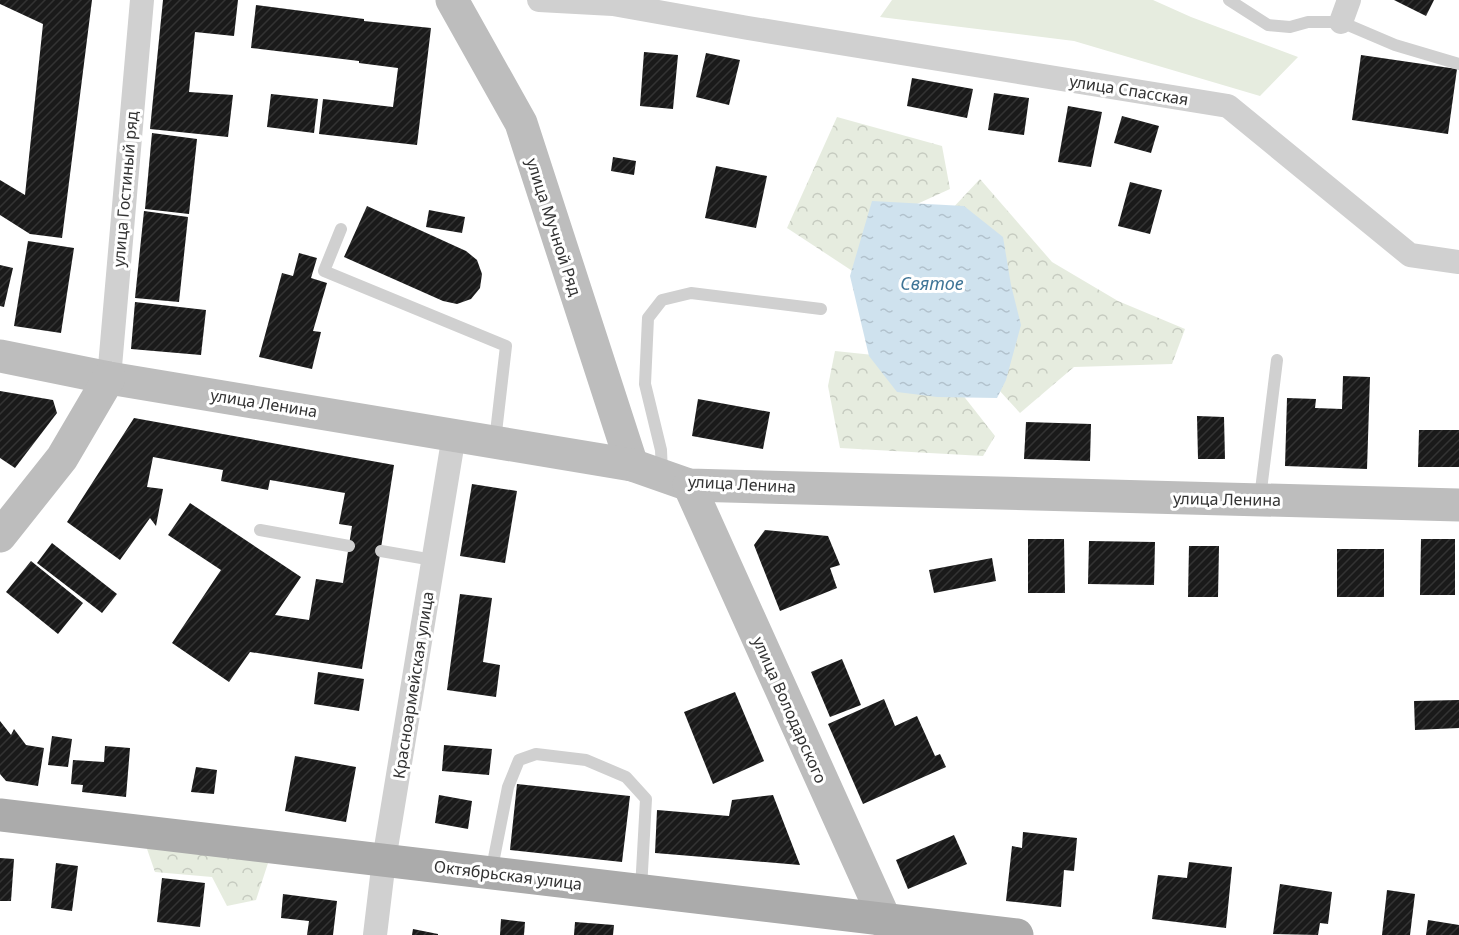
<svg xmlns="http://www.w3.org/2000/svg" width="1459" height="935" viewBox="0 0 1459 935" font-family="'Noto Sans',sans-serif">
  <defs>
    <pattern id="forest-crowns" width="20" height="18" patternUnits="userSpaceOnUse" patternTransform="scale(1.5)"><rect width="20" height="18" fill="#e6ecdf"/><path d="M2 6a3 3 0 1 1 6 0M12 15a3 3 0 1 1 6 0" fill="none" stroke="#c6cbc0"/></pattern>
    <pattern id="water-ripples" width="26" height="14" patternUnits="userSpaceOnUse" patternTransform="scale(1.5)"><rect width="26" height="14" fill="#cfe2ee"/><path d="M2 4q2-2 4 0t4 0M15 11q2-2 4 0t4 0" fill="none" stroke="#b2c2cd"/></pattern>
    <pattern id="building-hatch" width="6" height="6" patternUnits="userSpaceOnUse" patternTransform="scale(1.5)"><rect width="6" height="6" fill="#1a1a1a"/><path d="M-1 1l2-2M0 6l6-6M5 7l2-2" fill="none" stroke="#333"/></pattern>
  </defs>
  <rect width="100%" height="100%" fill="#fff"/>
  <path fill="#e6ecdf" d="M892,0H1153L1191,17L1298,57L1260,96L1074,41L880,17Z"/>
  <g fill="url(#forest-crowns)">
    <path d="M837,117L942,146L950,189L884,219L863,278L787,228Z"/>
    <path d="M980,179L1052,262L1118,301L1185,329L1172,364L1074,367L1020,413L987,377L950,211Z"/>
    <path d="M835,351L883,356L951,380L995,436L983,456L840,448L828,386Z"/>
    <path d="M146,846L269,860L256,900L227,906L212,877L155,872Z"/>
  </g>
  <path fill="url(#water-ripples)" d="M872,201L964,206L1003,237L1011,285L1021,325L1006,380L997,398L937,397L897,392L869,356L850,276Z"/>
  <g fill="url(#building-hatch)">
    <path d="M0,0H92L62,238L30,234L0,215V180L25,195L43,24L0,4Z"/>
    <path d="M163,0H238L234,36L195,32L189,92L233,95L228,137L150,129Z"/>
    <path d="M1394,0H1434L1426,16Z"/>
    <path d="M256,5L364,19V21L431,28L417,145L319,134L323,99L393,107L398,68L359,63V61L251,48Z"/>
    <path d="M644,52L678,55L673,109L640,106Z"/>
    <path d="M706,53L740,60L729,105L696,97Z"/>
    <path d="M1361,55L1457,69L1448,134L1352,120Z"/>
    <path d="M912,78L973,89L967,118L907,106Z"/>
    <path d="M994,93L1029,98L1024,135L988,130Z"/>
    <path d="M271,94L318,99L314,133L267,127Z"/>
    <path d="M1068,106L1102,112L1091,167L1058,162Z"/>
    <path d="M1122,116L1159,126L1151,153L1114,143Z"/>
    <path d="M152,133L197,139L189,214L145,209Z"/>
    <path d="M613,157L636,161L634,175L611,171Z"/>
    <path d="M716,166L767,176L756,228L705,218Z"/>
    <path d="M1130,182L1162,190L1150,234L1118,226Z"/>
    <path d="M367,206L466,251L477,260L482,274L480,288L471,299L457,304L443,301L344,257Z"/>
    <path d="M429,210L465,217L462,233L426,227Z"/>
    <path d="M144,211L188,217L179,302L135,298Z"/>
    <path d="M28,241L74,248L61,333L14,326Z"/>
    <path d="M299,253L317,258L311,278L327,283L313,331L321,332L312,369L259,357L282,273L293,276Z"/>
    <path d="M0,265L13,268L4,307L0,306Z"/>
    <path d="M135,302L206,310L201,355L131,349Z"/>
    <path d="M1343,376L1370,377L1367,469L1285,466L1287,398L1316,399L1315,408L1342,409Z"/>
    <path d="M0,391L53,400L57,413L15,468L0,458Z"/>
    <path d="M698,399L770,412L763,449L692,436Z"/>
    <path d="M1197,416L1224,417L1225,459H1198Z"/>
    <path d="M134,418L394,465L362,669L250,652L229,682L172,643L221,570L168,535L190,503L301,577L275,615L309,620L316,579L343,583L352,526L339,524L345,493L270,480L268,490L221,481L223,470L153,457L147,487L163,489L156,526L150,518L120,560L67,522Z"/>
    <path d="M1026,422L1091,424L1090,461L1024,459Z"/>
    <path d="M1419,430H1459V467H1418Z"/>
    <path d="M472,484L517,491L505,563L460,556Z"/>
    <path d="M765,530L828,536L840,565L830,568L837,588L780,611L754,545Z"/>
    <path d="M1028,539H1064L1065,593H1028Z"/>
    <path d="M1421,539H1455V595H1420Z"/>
    <path d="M1089,541L1155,542L1154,585L1088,584Z"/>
    <path d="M52,543L117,594L102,613L37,563Z"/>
    <path d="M1189,546H1219L1218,597H1188Z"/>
    <rect x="1337" y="549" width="47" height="48"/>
    <path d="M992,558L996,581L934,593L929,570Z"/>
    <path d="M31,561L83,603L58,634L6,592Z"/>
    <path d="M460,594L492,598L483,662L500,665L496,697L447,690Z"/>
    <path d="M842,659L861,705L830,717L811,672Z"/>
    <path d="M318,672L364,679L359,711L314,704Z"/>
    <path d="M735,692L764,761L713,784L684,712Z"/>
    <path d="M884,699L895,726L917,716L935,756L940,754L946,767L863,804L828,724Z"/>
    <path d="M1459,700V728L1415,730L1414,701Z"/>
    <path d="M0,721L11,735L14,729L26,745L44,748L38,786L6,781L0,774Z"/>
    <path d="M52,736L72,739L68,767L48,765Z"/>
    <path d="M444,745L492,749L489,775L442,771Z"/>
    <path d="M105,746L130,748L126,797L82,792L83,785L71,784L73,760L104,762Z"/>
    <path d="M295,756L356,767L346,822L285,811Z"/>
    <path d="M196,767L217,770L214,794L191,792Z"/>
    <path d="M517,784L630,796L622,862L510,850Z"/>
    <path d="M439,795L472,801L468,829L435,823Z"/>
    <path d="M773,795L800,865L655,853L657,810L729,816L732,800Z"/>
    <path d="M1023,832L1077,838L1074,871L1064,870L1061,907L1006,901L1012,846L1022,848Z"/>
    <path d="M954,835L967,864L908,889L896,860Z"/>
    <path d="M0,858L14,859L11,901H0Z"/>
    <path d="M1189,862L1232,867L1226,928L1152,919L1158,875L1187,878Z"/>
    <path d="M56,863L78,866L72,911L51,908Z"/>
    <path d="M162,878L205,883L200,927L157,922Z"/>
    <path d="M1280,884L1332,892L1328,924L1320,923L1318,935L1273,934Z"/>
    <path d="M1387,890L1415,894L1410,935H1382Z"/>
    <path d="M283,894L337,901L333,935H307L309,921L281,918Z"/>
    <path d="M501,919L525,922L524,935H500Z"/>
    <path d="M1428,920L1459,925V935H1426Z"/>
    <path d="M575,922L614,925L613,935H574Z"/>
    <path d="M413,929L438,934V935H412Z"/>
  </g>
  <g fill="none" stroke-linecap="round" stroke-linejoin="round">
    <g stroke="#d0d0d0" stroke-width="12">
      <path d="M1229,0L1268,25L1290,27L1308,22H1341L1395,45L1459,64"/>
      <path d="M341,229L324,271L506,346L495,441"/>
      <path d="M662,473L661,450L645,384L648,318L662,300L691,293L821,309"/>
      <path d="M1260,498L1277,360"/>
      <path d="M260,530L349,546"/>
      <path d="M381,551L433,560"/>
      <path d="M491,873L508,787L519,760L536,754L586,760L626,777L646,799L641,889"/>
    </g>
    <g stroke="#d0d0d0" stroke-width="24">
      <path d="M539,0L613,4L748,28L1228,106L1410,255L1459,262"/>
      <path d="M1341,22L1349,0"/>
      <path d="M109,378L142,0"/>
      <path d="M375,935L384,860L454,435"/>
    </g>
    <g stroke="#bdbdbd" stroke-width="33">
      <path d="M452,0L521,123L632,465"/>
      <path d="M0,356L109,378L632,465L689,485L1459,505"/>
      <path d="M689,485L892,935"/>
      <path d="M0,536L62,458L109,378"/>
    </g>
    <path stroke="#ababab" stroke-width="33" d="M0,815L1017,935"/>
  </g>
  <g text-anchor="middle" stroke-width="6" stroke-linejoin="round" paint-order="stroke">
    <g font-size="16" fill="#333" stroke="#fff">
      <text transform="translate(1129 90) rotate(9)" y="6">улица Спасская</text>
      <text transform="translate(125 189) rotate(-85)" y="6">улица Гостиный ряд</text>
      <text transform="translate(554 227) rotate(72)" y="6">улица Мучной Ряд</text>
      <text transform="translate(264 403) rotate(9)" y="6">улица Ленина</text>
      <text transform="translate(742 484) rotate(3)" y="6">улица Ленина</text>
      <text transform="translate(1227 499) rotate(1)" y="6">улица Ленина</text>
      <text transform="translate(413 685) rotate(-81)" y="6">Красноармейская улица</text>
      <text transform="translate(790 710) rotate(66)" y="6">улица Володарского</text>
      <text transform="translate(508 875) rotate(7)" y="6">Октябрьская улица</text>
    </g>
    <g font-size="18" font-style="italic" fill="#3f7597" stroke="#fff">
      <text x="932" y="290">Святое</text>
    </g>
  </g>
</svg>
